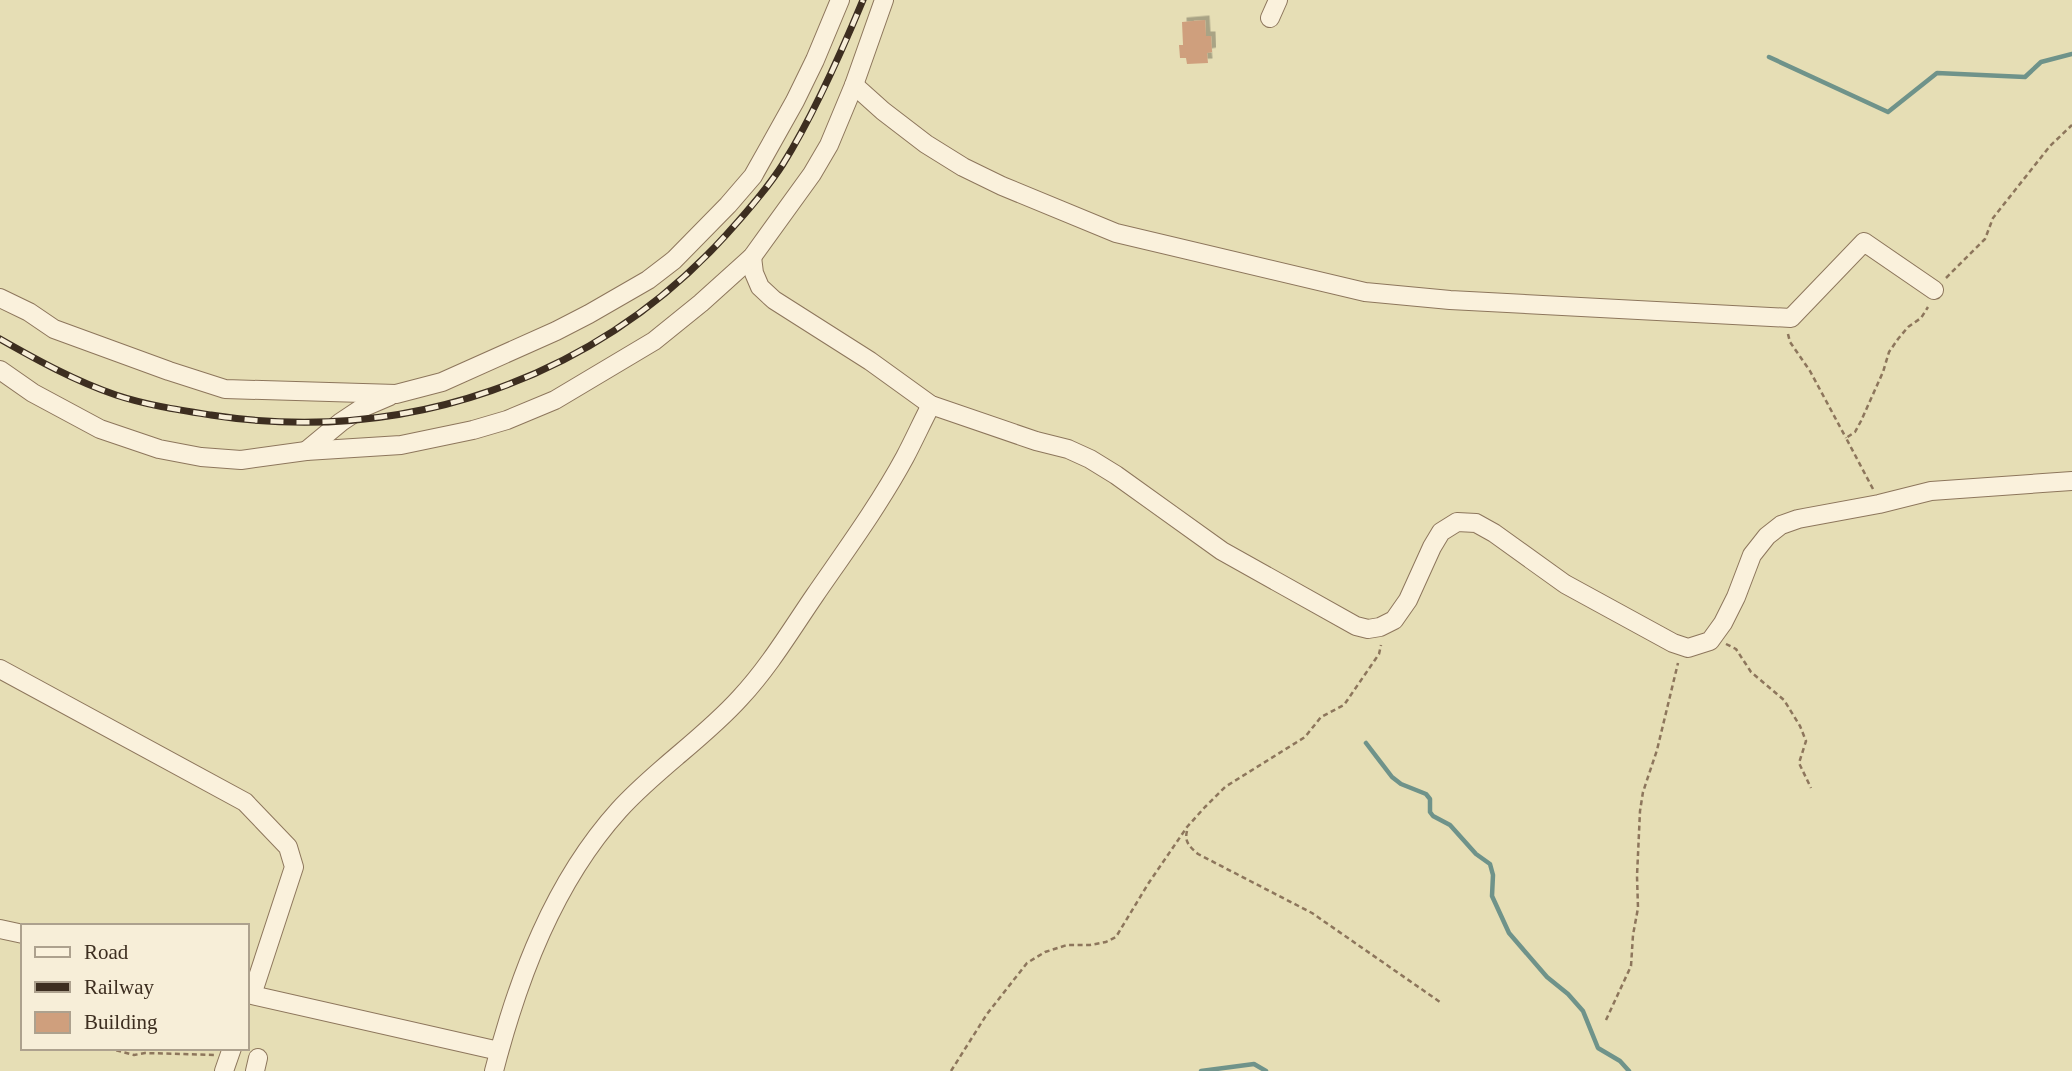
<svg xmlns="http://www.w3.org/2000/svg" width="2072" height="1071" viewBox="0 0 2072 1071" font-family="Georgia,serif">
  <defs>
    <filter id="shadow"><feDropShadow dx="4.5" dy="-4.5" stdDeviation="0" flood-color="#0004"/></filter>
  </defs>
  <rect width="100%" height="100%" fill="#f0e4c8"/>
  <path fill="#e6deb5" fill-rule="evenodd" d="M0,0H2072V1071H0ZM23,926H247V1048H23Z"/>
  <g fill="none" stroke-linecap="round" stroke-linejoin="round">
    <g stroke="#6f938a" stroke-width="4.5">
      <path d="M1769,57L1888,112L1937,73L2025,77L2041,62L2072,54"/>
      <path d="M1366,743L1392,777L1401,784L1426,794L1430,799V812L1433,816L1450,825L1476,854L1490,864L1493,875L1492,896L1509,933L1547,977L1568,994L1583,1011L1598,1048L1620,1061L1629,1071"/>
      <path d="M1201,1071L1254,1064L1266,1071"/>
    </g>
  </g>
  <path fill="#cf9f7d" filter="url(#shadow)" d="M1205,20L1206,36H1211L1212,52L1207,53L1208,63L1187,64L1186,58H1180L1179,45H1183L1182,22Z"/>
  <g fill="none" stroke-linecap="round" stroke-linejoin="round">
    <g stroke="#8d765c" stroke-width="20">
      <g id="minor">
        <path d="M1270,18L1278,0"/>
        <path d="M854,85L883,111L926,144L963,167L1002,186L1116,233L1365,292L1450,300L1791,318L1864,242L1934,290"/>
        <path d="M752,257L754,273L760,287L774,300L870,361L931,405L1036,441L1068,449L1090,459L1116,475L1222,551L1356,626L1368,629L1380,627L1394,620L1408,600L1432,547L1441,532L1457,522L1476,523L1494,533L1565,584L1673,643L1688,648L1710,641L1723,623L1736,597L1752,555L1767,536L1781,525L1798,519L1879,504L1931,491L2072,481"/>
        <path d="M0,298L29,312L54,329L169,371L225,389L396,394L442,382L556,331L589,314L648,280L674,260L728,205L753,176L795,101L815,60L840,0"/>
        <path d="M0,370L33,393L100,429L159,449L201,457L241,460L306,451L401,445L473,430L507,420L555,400L654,341L701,303L752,257L812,174L829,145L854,85L884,0"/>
        <path d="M306,451L341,422L362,408L390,396"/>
        <path d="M0,669L245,802L288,847L294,867L252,995L499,1051"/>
        <path d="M0,929L23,934"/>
        <path d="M224,1071L232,1048"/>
        <path d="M255,1071L258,1058"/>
        <path d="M494,1071C518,978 554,882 619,810C656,769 703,739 740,698C769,667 791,630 815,595C846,550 879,505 905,457C914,440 922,422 931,405"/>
      </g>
    </g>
    <g stroke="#8d765c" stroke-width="2.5" stroke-dasharray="5 3.5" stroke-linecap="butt">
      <path d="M1946,278L1985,239L1993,218L2050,146L2072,125"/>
      <path d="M1788,334L1790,342L1810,371L1846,438"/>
      <path d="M1873,489L1846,438L1855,432L1861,421L1883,372L1889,352L1898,339L1908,327L1921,318L1928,307"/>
      <path d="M1726,644L1736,649L1751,672L1784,700L1800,726L1806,741L1799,763L1811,788"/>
      <path d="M1187,831C1184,842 1190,847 1198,854L1312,913L1440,1002"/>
      <path d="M1606,1020L1631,966L1633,935L1638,908L1637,876L1640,811L1643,792L1657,750L1678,663"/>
      <path d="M108,1048L134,1055L145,1053L214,1055"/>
      <path d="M951,1071L987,1014L1027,963L1045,952L1067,945H1090L1106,942L1116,937L1148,884L1187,827L1205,807L1225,787L1305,737L1321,717L1344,705L1379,654L1381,645"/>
    </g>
    <use href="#minor" stroke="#faf1dc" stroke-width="18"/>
    <g stroke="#3d2e20" stroke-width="7">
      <path id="rail" d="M0,339C37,360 75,381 116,395C146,405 179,410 211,415C404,445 594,380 726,235C746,213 767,189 783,164C813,116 841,53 863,0"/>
    </g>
    <use href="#rail" stroke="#f7eed8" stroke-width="4.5" stroke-dasharray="13" stroke-linecap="butt"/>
  </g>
  <rect x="21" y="924" width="228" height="126" fill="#f7eed8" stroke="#ada18e" stroke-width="2"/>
  <rect x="35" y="947" width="35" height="10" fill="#faf1dc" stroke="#ada18e" stroke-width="2"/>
  <text x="84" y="959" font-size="21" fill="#3d2e20">Road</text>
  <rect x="35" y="982" width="35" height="10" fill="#3d2e20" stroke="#ada18e" stroke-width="2"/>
  <text x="84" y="994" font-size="21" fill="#3d2e20">Railway</text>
  <rect x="35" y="1012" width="35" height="21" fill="#cf9f7d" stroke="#ada18e" stroke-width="2"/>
  <text x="84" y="1029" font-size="21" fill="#3d2e20">Building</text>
</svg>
